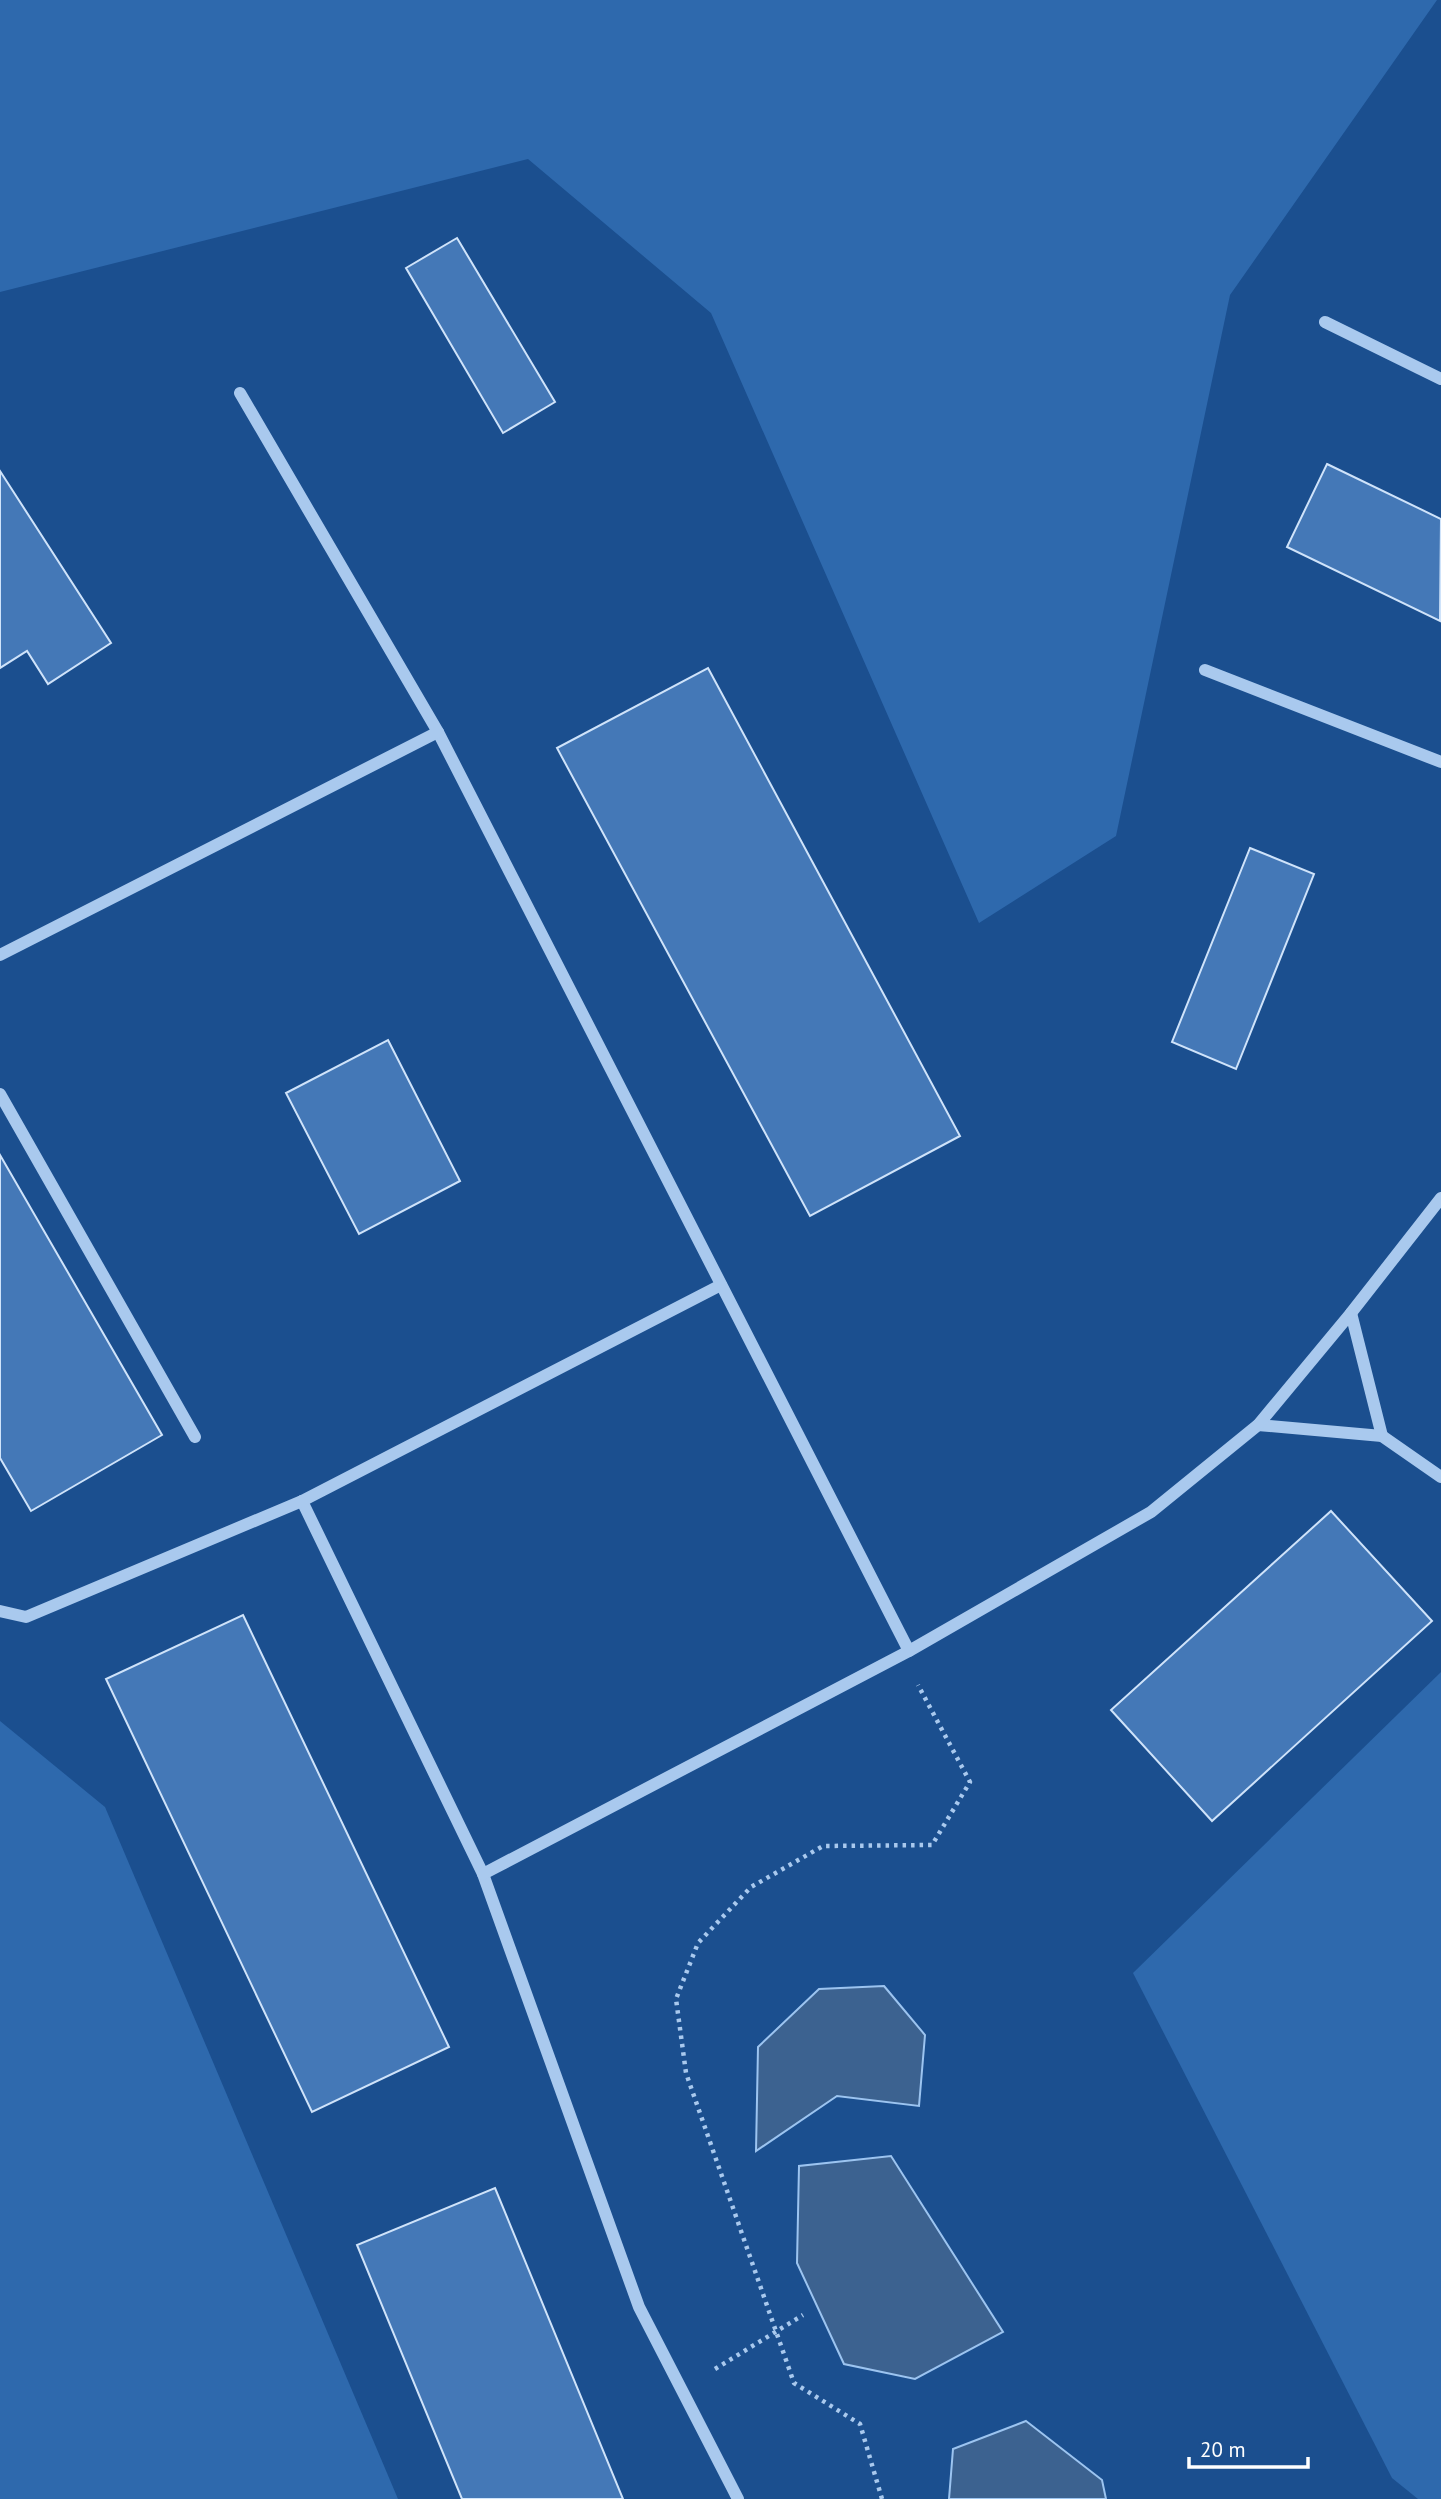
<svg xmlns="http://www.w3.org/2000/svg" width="1441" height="2499" viewBox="0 0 1441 2499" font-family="'PT Sans',sans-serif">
  <rect width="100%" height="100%" fill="#1b4f8f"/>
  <g fill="#2e69ad">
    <path d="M0,0H1437L1230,295L1116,836L979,923L711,313L528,159L0,292Z"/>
    <path d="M1441,1672V2499H1418L1392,2478L1133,1973Z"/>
    <path d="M0,1721L105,1807L398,2499H0Z"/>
  </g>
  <g fill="#3c6290" stroke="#9cc4f0" stroke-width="2">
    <path d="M884,1986L925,2035L919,2106L837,2096L756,2151L758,2047L819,1989Z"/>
    <path d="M891,2156L1003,2332L915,2379L844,2364L797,2263L799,2166Z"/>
    <path d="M1026,2421L1102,2480L1106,2499H949L953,2449Z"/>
  </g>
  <g fill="#4478b7" stroke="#cfe3fa" stroke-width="2">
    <path d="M457,238L555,402L503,433L406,268Z"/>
    <path d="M1327,464L1441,519L1440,621L1287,547Z"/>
    <path d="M0,471L111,643L48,684L27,651L0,668Z"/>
    <path d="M708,668L960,1136L810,1216L557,748Z"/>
    <path d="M1250,848L1314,874L1236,1069L1172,1042Z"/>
    <path d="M388,1040L460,1181L359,1234L286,1093Z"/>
    <path d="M0,1155L162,1435L31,1511L0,1458Z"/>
    <path d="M1331,1511L1432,1621L1212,1821L1111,1710Z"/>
    <path d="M243,1615L449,2047L312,2112L106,1679Z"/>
    <path d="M495,2188L623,2499H462L357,2245Z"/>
  </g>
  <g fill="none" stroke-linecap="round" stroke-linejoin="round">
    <path stroke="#a9c9ee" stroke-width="4.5" stroke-dasharray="3.5 5" stroke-linecap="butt" d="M882,2499L860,2424L794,2383L686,2073L676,1999L698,1943L751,1887L823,1846L932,1845L970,1782L918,1685"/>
    <g stroke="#a9c9ee" stroke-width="12">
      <path d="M1325,322L1441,379"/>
      <path d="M240,393L438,732L909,1651"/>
      <path d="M1205,670L1441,762"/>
      <path d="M0,955L438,732"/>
      <path d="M0,1094L195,1437"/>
      <path d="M1351,1313L1382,1436"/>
      <path d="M1258,1425L1382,1436L1441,1477"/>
      <path d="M302,1501L483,1874L639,2307L738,2499"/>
      <path d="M0,1611L26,1617L302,1501L721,1285"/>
      <path d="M483,1874L909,1651L1151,1512L1258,1425L1351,1313L1441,1198"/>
    </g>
    <path stroke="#a9c9ee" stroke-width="4.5" stroke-dasharray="3.5 5" stroke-linecap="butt" d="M715,2369L803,2315"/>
  </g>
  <path d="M1189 2457v10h119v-10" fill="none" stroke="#ffffff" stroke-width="3.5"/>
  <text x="1200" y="2457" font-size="21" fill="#ffffff" stroke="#1b4f8f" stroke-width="5" paint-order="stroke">20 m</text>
</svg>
